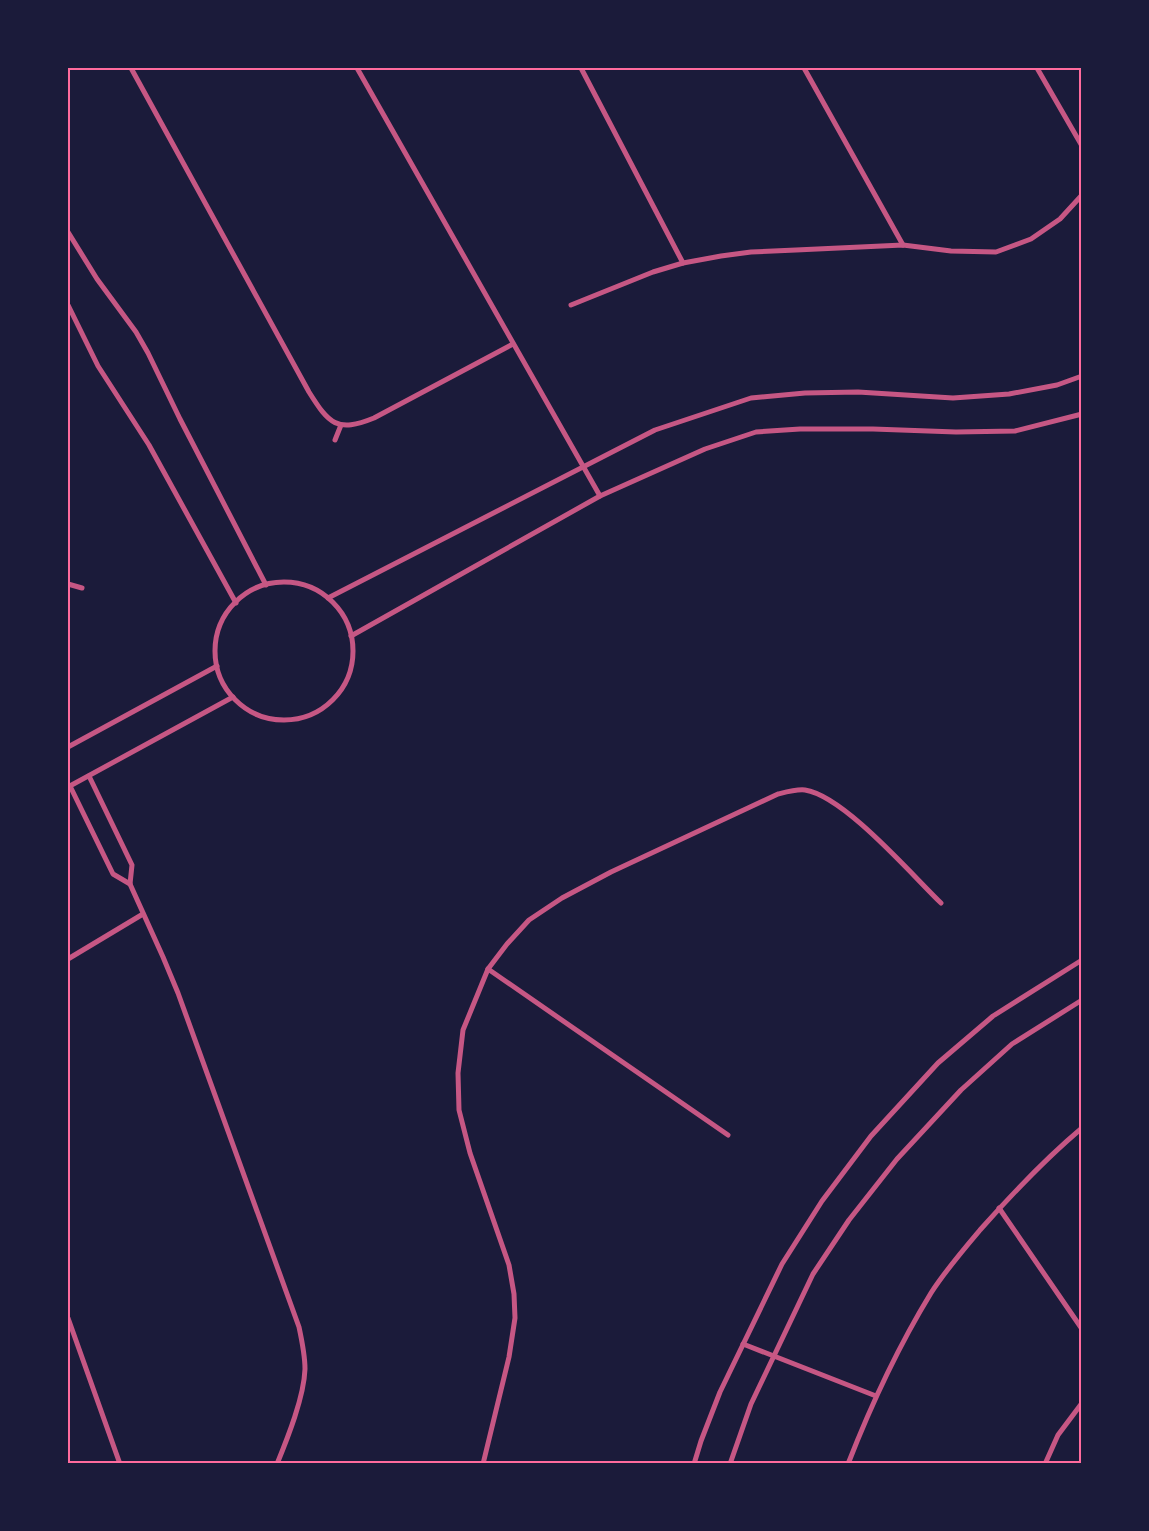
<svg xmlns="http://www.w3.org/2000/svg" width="1149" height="1531" viewBox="0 0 1149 1531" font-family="Arial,sans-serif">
  <rect width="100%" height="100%" fill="#1b1b3a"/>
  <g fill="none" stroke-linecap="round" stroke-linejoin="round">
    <g stroke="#c65784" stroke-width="5">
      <path d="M131,68L309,392C329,424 337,433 374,418L513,344"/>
      <path d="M357,68L600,496"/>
      <path d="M581,68L683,263"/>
      <path d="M804,68L903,245"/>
      <path d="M1037,68L1082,146"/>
      <path d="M68,232L97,279L136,332L148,353L180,419L266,585"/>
      <path d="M68,305L98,366L149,445L236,603"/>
      <path d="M571,305L653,272L683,263L721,256L751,252L796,250L903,245L951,251L996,252L1031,239L1060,219L1082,195"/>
      <path d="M335,440L341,425"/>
      <circle cx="284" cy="651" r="69"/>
      <path d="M68,584L82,588"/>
      <path d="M328,598L655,430L751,398L805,393L858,392L953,398L1009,394L1057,385L1082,376"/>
      <path d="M351,636L600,496L705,449L756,432L800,429H873L956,432L1015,431L1082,414"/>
      <path d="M68,747L217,666"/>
      <path d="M89,776L132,865L130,884L163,957L178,993L299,1327C302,1341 305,1355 305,1369C304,1397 288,1437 277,1464"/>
      <path d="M70,786L113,874L130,884"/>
      <path d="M68,787L233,697"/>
      <path d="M68,959L143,914"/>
      <path d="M488,969L728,1135"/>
      <path d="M999,1208L1082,1329"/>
      <path d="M68,1318L120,1464"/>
      <path d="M743,1344L876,1396"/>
      <path d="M483,1464L509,1357L515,1318L514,1294L509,1265L470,1153L459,1110L458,1073L463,1030L488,969L507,944L529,920L562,898L611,872L778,794C786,792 797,789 805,790C844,796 911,874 941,903"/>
      <path d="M694,1464L701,1441L720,1392L782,1264L822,1201L871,1136L938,1063L993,1016L1082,960"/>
      <path d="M730,1464L751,1404L813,1274L849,1220L897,1159L961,1090L1012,1044L1082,1000"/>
      <path d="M848,1464C871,1405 898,1347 931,1293C945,1271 963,1250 980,1230C1012,1194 1045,1159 1082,1128"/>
      <path d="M1045,1464L1058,1435L1082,1403"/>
    </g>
  </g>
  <rect width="1149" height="1531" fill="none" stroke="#1b1b3a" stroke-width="138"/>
  <rect x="69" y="69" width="1011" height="1393" fill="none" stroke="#ff6b9d" stroke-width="2"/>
</svg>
